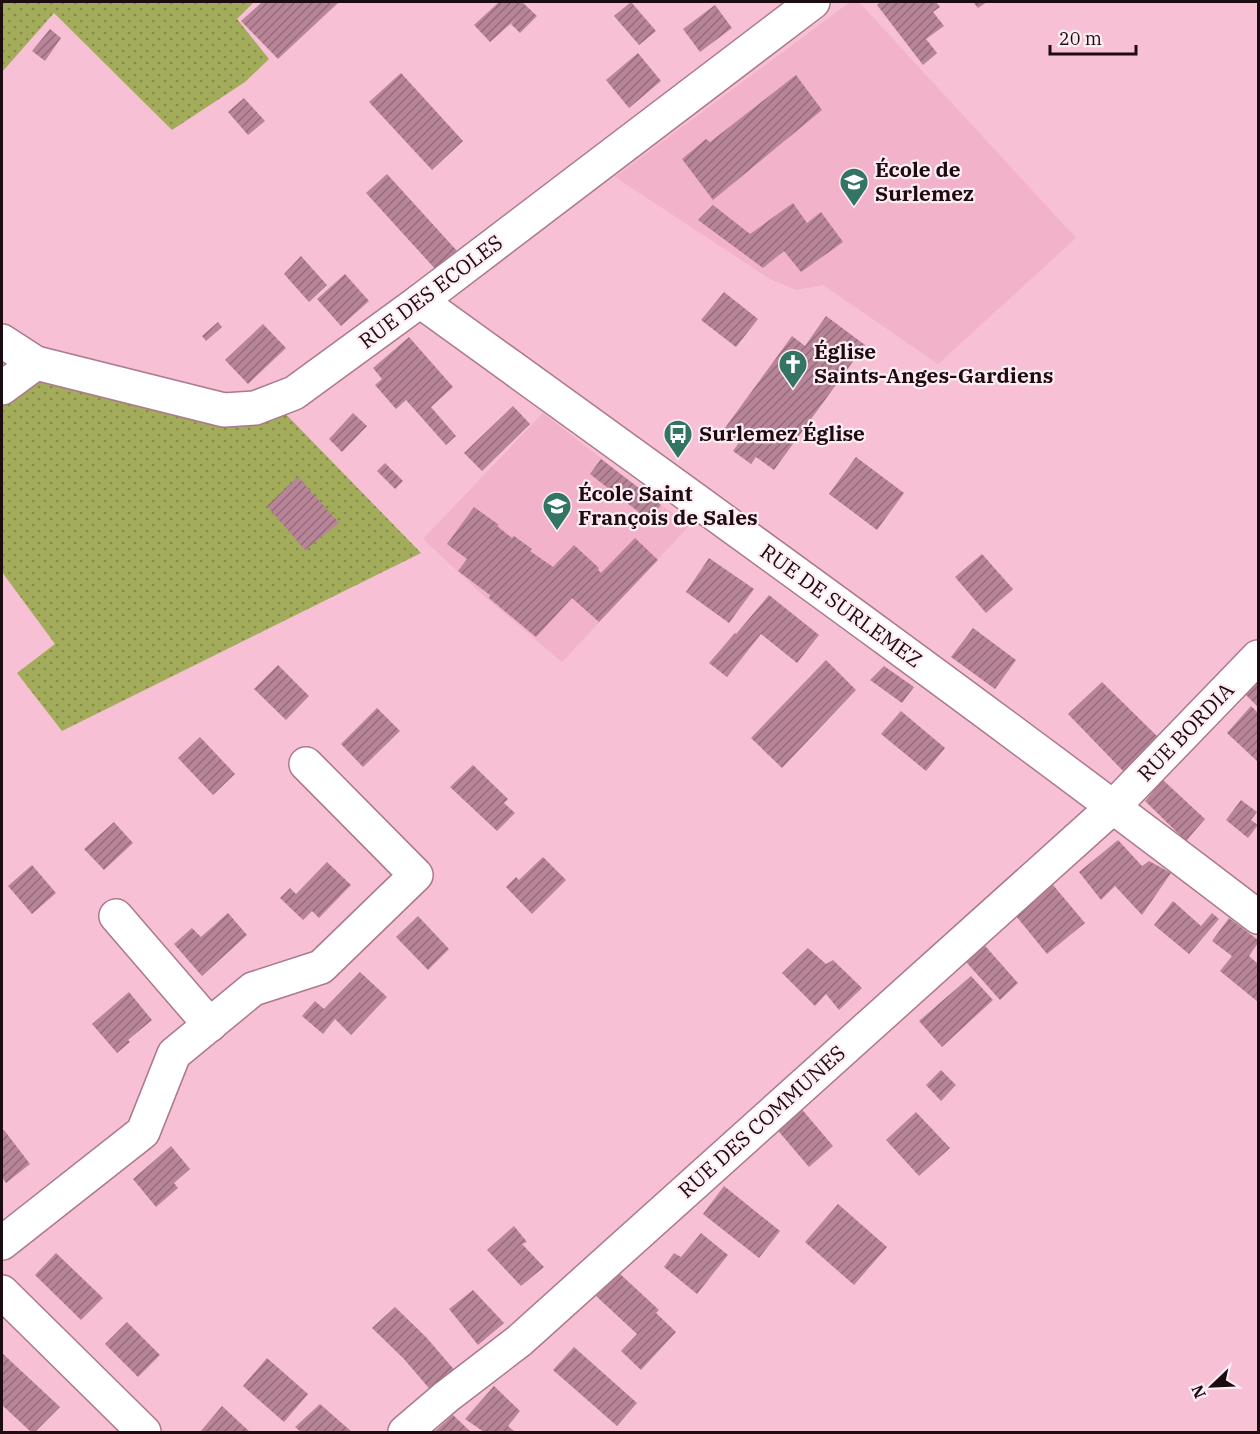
<svg xmlns="http://www.w3.org/2000/svg" width="1260" height="1434" viewBox="0 0 1260 1434" font-family="'IBM Plex Serif',serif">
  <defs>
    <pattern id="grass-dots" width="8" height="8" patternUnits="userSpaceOnUse" patternTransform="scale(1.5)"><rect width="8" height="8" fill="#a3ac5a"/><path d="M2 2h.1M6 6h.1" fill="none" stroke="#848a49" stroke-width="1.8" stroke-linecap="round"/></pattern>
    <pattern id="building-hatch" width="6" height="6" patternUnits="userSpaceOnUse" patternTransform="scale(1.5)"><rect width="6" height="6" fill="#b88598"/><path d="M-1 1l2-2M0 6l6-6M5 7l2-2" fill="none" stroke="#956b7b"/></pattern>
  </defs>
  <rect width="100%" height="100%" fill="#f7c0d4"/>
  <g fill="#f1b2ca">
    <path d="M850,2H859L1076,238L938,364L823,285L796,290L770,279L615,177Z"/>
    <path d="M543,413L661,505L690,525L562,662L484,596L423,539Z"/>
  </g>
  <g fill="url(#grass-dots)">
    <path d="M2,2H254L237,19L269,59L245,82L172,130L54,13L2,72Z"/>
    <path d="M36,363L273,401L421,553L62,731L17,673L55,644L2,572V388Z"/>
  </g>
  <g fill="url(#building-hatch)">
    <path d="M262,2H339L278,59L241,21Z"/>
    <path d="M499,2H522L537,16L520,33L511,24L516,19L490,42L474,25Z"/>
    <path d="M631,2L656,31L639,45L614,16Z"/>
    <path d="M881,2H936L940,7L933,12L944,26L926,39L937,53L923,65L877,5Z"/>
    <path d="M973,2H987L978,8Z"/>
    <path d="M715,5L732,28L700,52L683,29Z"/>
    <path d="M50,29L61,38L45,61L32,51Z"/>
    <path d="M638,53L661,81L629,108L606,80Z"/>
    <path d="M401,73L463,141L432,170L369,102Z"/>
    <path d="M796,75L822,110L713,200L682,159L706,139L710,142Z"/>
    <path d="M244,98L265,121L248,135L228,112Z"/>
    <path d="M387,174L458,252L437,271L366,193Z"/>
    <path d="M793,203L807,223L821,212L843,242L801,272L784,251L763,268L698,220L713,205L750,234Z"/>
    <path d="M301,256L327,285L309,302L284,274Z"/>
    <path d="M345,274L369,301L341,326L317,299Z"/>
    <path d="M724,292L758,319L736,347L701,320Z"/>
    <path d="M826,316L865,345L774,470L756,457L751,464L733,451L738,444L722,432L792,336L805,346Z"/>
    <path d="M218,322L222,327L206,341L202,336Z"/>
    <path d="M263,324L286,348L248,384L225,360Z"/>
    <path d="M409,337L453,387L431,407L456,436L446,445L406,400L396,409L375,385L382,379L373,368Z"/>
    <path d="M513,406L530,424L482,471L464,453Z"/>
    <path d="M353,413L367,426L342,452L329,439Z"/>
    <path d="M856,457L904,493L877,530L829,494Z"/>
    <path d="M601,459L661,505L649,520L590,474Z"/>
    <path d="M385,463L403,481L395,489L377,471Z"/>
    <path d="M298,477L339,523L305,550L267,506Z"/>
    <path d="M474,507L499,525L497,526L512,538L514,536L532,549L530,551L553,567L574,545L599,568L598,570L601,573L635,538L658,560L599,622L572,598L536,637L489,598L490,595L458,571L467,559L447,544Z"/>
    <path d="M982,554L1013,589L986,613L955,577Z"/>
    <path d="M709,558L754,589L729,623L686,592Z"/>
    <path d="M769,595L819,635L797,663L761,634L727,677L709,663L735,633L736,634Z"/>
    <path d="M973,628L1016,660L995,689L951,657Z"/>
    <path d="M826,660L856,690L782,768L751,738Z"/>
    <path d="M278,665L309,696L286,720L254,689Z"/>
    <path d="M884,666L914,687L902,703L870,680Z"/>
    <path d="M1258,679V707L1245,694Z"/>
    <path d="M1102,682L1160,739L1125,773L1068,714Z"/>
    <path d="M1251,706L1258,713V762L1227,733Z"/>
    <path d="M377,708L400,731L363,767L341,744Z"/>
    <path d="M901,711L945,748L926,771L881,734Z"/>
    <path d="M200,737L235,774L213,795L178,758Z"/>
    <path d="M473,765L508,799L504,803L515,813L497,831L450,787Z"/>
    <path d="M1163,780L1205,819L1186,841L1145,801Z"/>
    <path d="M1241,800L1257,812L1251,820L1258,825L1248,838L1226,820Z"/>
    <path d="M114,822L133,843L104,870L84,849Z"/>
    <path d="M1118,840L1142,866L1149,861L1171,873L1142,915L1115,886L1101,900L1079,872Z"/>
    <path d="M543,857L566,880L532,914L506,887L516,877L519,880Z"/>
    <path d="M327,862L351,885L319,918L312,911L303,920L280,898L290,888L296,894Z"/>
    <path d="M32,865L56,893L32,914L8,886Z"/>
    <path d="M1048,879L1085,923L1047,954L1011,910Z"/>
    <path d="M1173,901L1201,926L1212,913L1219,919L1189,954L1154,925Z"/>
    <path d="M228,913L247,935L202,976L174,944L192,928L201,937Z"/>
    <path d="M418,916L449,949L428,970L396,937Z"/>
    <path d="M1229,918L1258,940V943L1249,956L1258,964V1002L1220,971L1232,956L1212,941Z"/>
    <path d="M979,939L1018,983L1000,1000L959,954Z"/>
    <path d="M808,948L826,964L833,960L862,988L839,1010L826,994L815,1006L782,973Z"/>
    <path d="M360,972L387,997L351,1035L335,1019L323,1034L302,1016L315,1001L324,1009Z"/>
    <path d="M971,976L993,1000L942,1047L919,1021Z"/>
    <path d="M129,992L152,1020L128,1040L130,1042L117,1053L92,1024Z"/>
    <path d="M941,1070L956,1085L941,1101L926,1085Z"/>
    <path d="M799,1106L833,1146L809,1167L774,1126Z"/>
    <path d="M916,1112L950,1148L919,1176L886,1140Z"/>
    <path d="M4,1130L30,1164L6,1183L2,1177V1132Z"/>
    <path d="M171,1146L190,1169L174,1183L178,1188L156,1207L133,1179Z"/>
    <path d="M724,1186L780,1231L759,1258L703,1214Z"/>
    <path d="M838,1204L887,1247L854,1285L805,1242Z"/>
    <path d="M514,1226L527,1242L522,1244L544,1267L521,1286L487,1250Z"/>
    <path d="M701,1233L728,1255L697,1294L664,1267L674,1253L681,1257Z"/>
    <path d="M56,1253L103,1298L81,1320L35,1275Z"/>
    <path d="M618,1272L659,1310L656,1313L676,1332L641,1370L621,1351L637,1334L596,1296Z"/>
    <path d="M473,1290L504,1323L478,1345L449,1309Z"/>
    <path d="M395,1307L426,1337L457,1373L433,1393L404,1359L372,1328Z"/>
    <path d="M127,1322L160,1355L138,1377L105,1344Z"/>
    <path d="M574,1347L637,1403L617,1426L553,1370Z"/>
    <path d="M2,1353L60,1407L35,1432H31L2,1405Z"/>
    <path d="M267,1358L308,1394L284,1422L243,1386Z"/>
    <path d="M494,1386L520,1411L508,1426L515,1432H484L465,1419Z"/>
    <path d="M320,1404L352,1432H301L295,1427Z"/>
    <path d="M222,1406L250,1432H200Z"/>
    <path d="M453,1415L471,1432H434Z"/>
  </g>
  <g fill="none" stroke-linecap="round" stroke-linejoin="round">
    <g stroke="#ab798c" stroke-width="36">
      <g id="minor">
        <path d="M420,301L813,2"/>
        <path d="M2,341L36,363"/>
        <path d="M116,916L210,1025"/>
        <path d="M2,1243L143,1132L174,1054L253,989L321,967L416,875L306,764"/>
        <path d="M405,1432L446,1397L519,1341L1114,806L1258,657"/>
      </g>
    </g>
    <g stroke="#ab798c" stroke-width="36">
      <g id="tertiary">
        <path d="M2,388L36,363L224,410L255,408L294,393L420,301C701,504 983,706 1258,917"/>
        <path d="M2,1292L144,1432"/>
      </g>
    </g>
    <use href="#minor" stroke="#fff" stroke-width="33"/>
    <use href="#tertiary" stroke="#fff" stroke-width="33"/>
  </g>
  <defs>
    <g id="school-pin" transform="scale(1.5)"><path d="M0 17L-7.5 6A9.5 9.5 0 1 1 7.5 6Z" fill="#337464" stroke="#ffedf3"/><path d="M0-5L7-2L0 1L-7-2ZM-4 1L0 2.5L4 1V4Q0 6-4 4Z" fill="#fff"/></g>
    <g id="church-pin" transform="scale(1.5)"><path d="M0 17L-7.5 6A9.5 9.5 0 1 1 7.5 6Z" fill="#337464" stroke="#ffedf3"/><path d="M-1.2-6h2.4v3.5h3.3v2.4h-3.3V6h-2.4V-.1h-3.3v-2.4h3.3Z" fill="#fff"/></g>
    <g id="bus-pin" transform="scale(1.5)"><path d="M0 17L-7.5 6A9.5 9.5 0 1 1 7.5 6Z" fill="#337464" stroke="#ffedf3"/><path d="M-5-6H5V4H4V6H2V4H-2V6H-4V4H-5ZM-3.5-4V0h7V-4ZM-3.5 1.2v1.5H-2V1.2ZM2 1.2v1.5H3.5V1.2Z" fill="#fff"/></g>
  </defs>
  <g fill-rule="evenodd">
    <use href="#school-pin" x="854" y="182"/>
    <use href="#church-pin" x="793" y="364"/>
    <use href="#bus-pin" x="678" y="434"/>
    <use href="#school-pin" x="557" y="506"/>
  </g>
  <g text-anchor="middle" stroke-width="4.5" stroke-linejoin="round" paint-order="stroke">
    <g font-size="21" font-weight="bold" fill="#1d0b12" stroke="#ffedf3" text-anchor="start">
      <text x="875" y="177">École de<tspan x="875" dy="24">Surlemez</tspan></text>
      <text x="814" y="359">Église<tspan x="814" dy="24">Saints-Anges-Gardiens</tspan></text>
      <text x="699" y="441">Surlemez Église</text>
      <text x="578" y="501">École Saint<tspan x="578" dy="24">François de Sales</tspan></text>
    </g>
    <g font-size="21" fill="#1d0b12" stroke="#ffedf3">
      <text transform="translate(431 292) rotate(-37)" y="7">RUE DES ECOLES</text>
      <text transform="translate(841 606) rotate(36)" y="7">RUE DE SURLEMEZ</text>
      <text transform="translate(1186 732) rotate(-46)" y="7">RUE BORDIA</text>
      <text transform="translate(762 1122) rotate(-42)" y="7">RUE DES COMMUNES</text>
    </g>
  </g>
  <rect width="1260" height="1434" fill="none" stroke="#1d0b12" stroke-width="6"/>
  <g transform="translate(1212 1386) rotate(247)" stroke="#ffedf3" stroke-width="4.5" paint-order="stroke">
  <path d="M0-4.5L10 22L0 15L-10 22Z" fill="#1d0b12"/>
  <text y="-9" font-size="16" font-weight="bold" text-anchor="middle" fill="#1d0b12">N</text>
  </g>
  <path d="M1050 45v9h86v-9" fill="none" stroke="#1d0b12" stroke-width="3"/>
  <text x="1059" y="45" font-size="18" fill="#1d0b12" stroke="#ffedf3" stroke-width="4.5" paint-order="stroke">20 m</text>
</svg>
